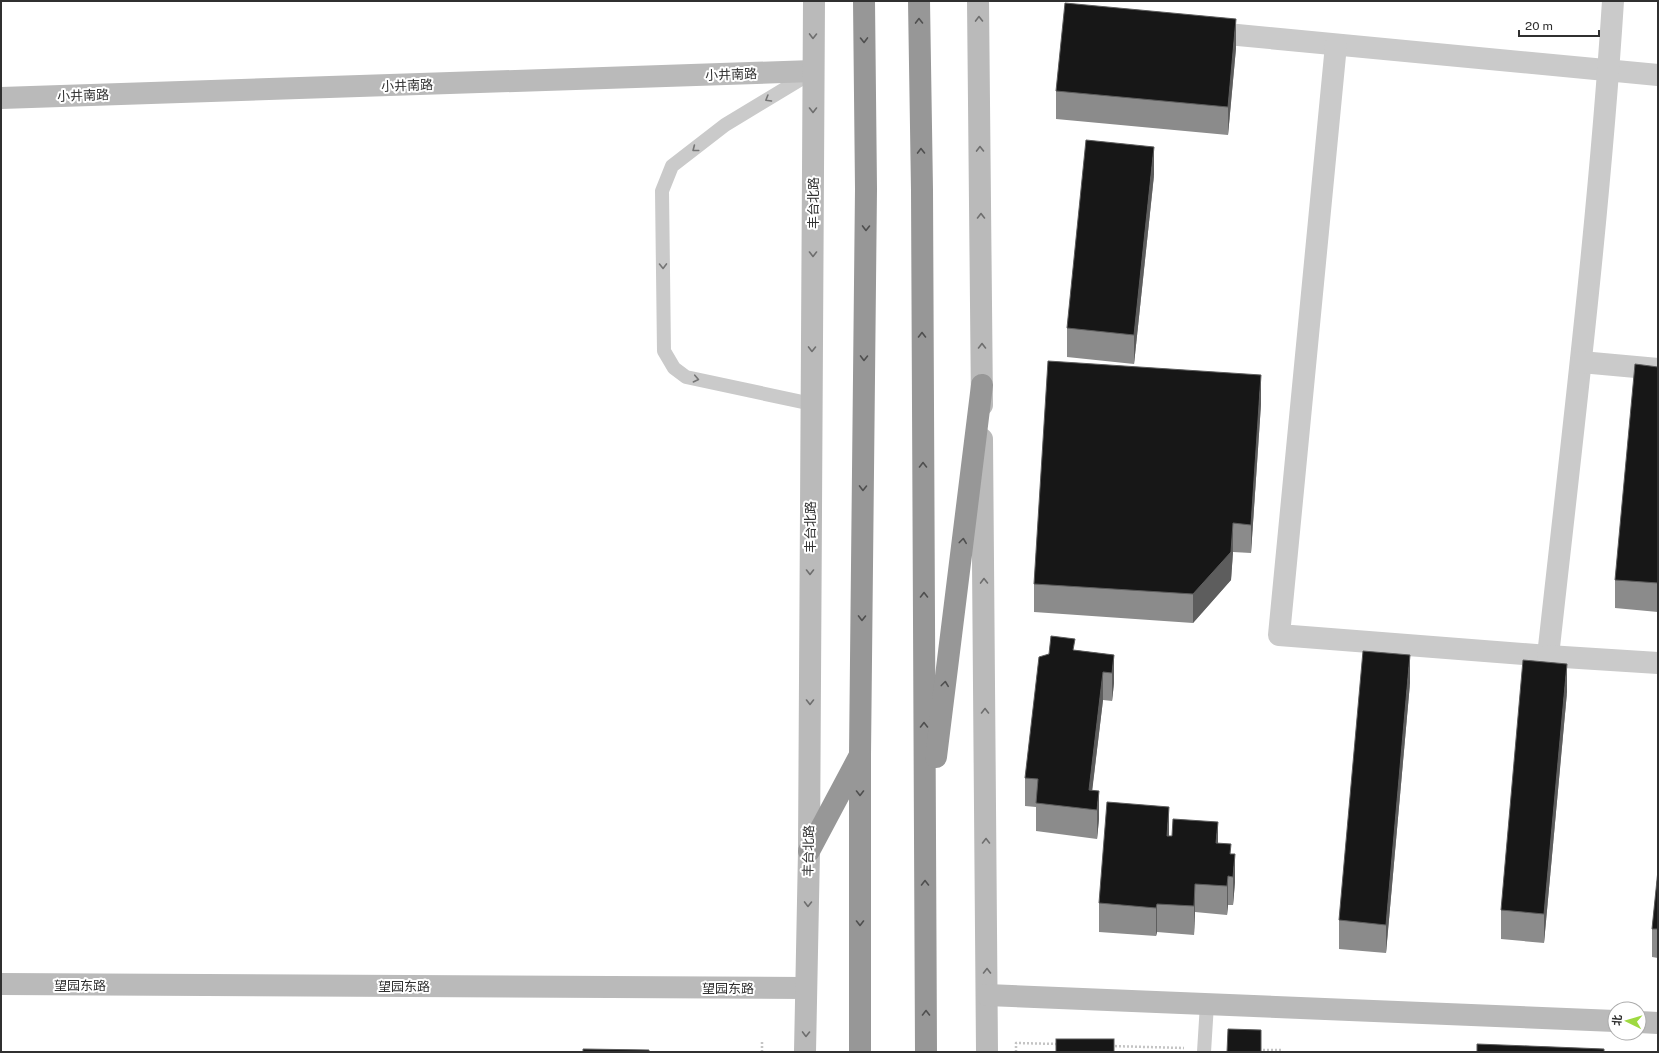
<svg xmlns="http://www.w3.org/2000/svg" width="1659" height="1053" viewBox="0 0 1659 1053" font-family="'Public Sans','Noto Sans SC',sans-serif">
  <rect width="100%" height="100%" fill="#fff"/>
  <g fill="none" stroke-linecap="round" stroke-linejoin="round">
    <g stroke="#c4c4c4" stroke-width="2.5" stroke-dasharray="2 2" stroke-linecap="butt">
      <path d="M1111,1046L1184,1048"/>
      <path d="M1259,1050H1283"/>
      <path d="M762,1052V1041"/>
      <path d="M1016,1052V1043L1059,1044"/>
    </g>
    <g stroke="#cacaca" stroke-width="14">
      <path d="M811,73L725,125L672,166L662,191L664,351L674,368L686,377L812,404"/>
      <path d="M1204,1052L1207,1004"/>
    </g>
    <g stroke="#cacaca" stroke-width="22">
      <path d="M1206,32L1658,75"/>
      <path d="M1336,45L1279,635L1548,656C1572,438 1599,220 1613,1"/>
      <path d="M1581,362L1658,369"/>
      <path d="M1548,656L1658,663"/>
    </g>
    <g stroke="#bababa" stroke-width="22">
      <path d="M978,1L982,405"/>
      <path d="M1,98L813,71"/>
      <path d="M982,439L987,1052"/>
      <path d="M1,984L806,988"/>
      <path d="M987,995L1615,1021"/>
      <path d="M1639,1022L1658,1023"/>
      <path d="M805,1052L809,851L814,1"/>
    </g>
    <g stroke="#979797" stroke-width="22">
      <path d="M919,1L922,190L926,1052"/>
      <path d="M936,757L982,385"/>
      <path d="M809,851L859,757"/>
      <path d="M860,1052V754L866,189L864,1"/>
    </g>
  </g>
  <g fill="#8b8b8b">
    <path d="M1236,48L1228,135L1056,119V91Z"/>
    <path d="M1154,175L1134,364L1067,357V328Z"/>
    <path d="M1658,367V612L1615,608V580Z"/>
    <path d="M1261,404L1251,553L1233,552L1231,580L1193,623L1034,612V584Z"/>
    <path d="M1075,650L1114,655V683L1112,701L1103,700L1092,790L1099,819L1097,839L1036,831V807L1025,806V778Z"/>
    <path d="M1410,683L1386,953L1339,949V920Z"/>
    <path d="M1567,692L1544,943L1501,939V910Z"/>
    <path d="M1169,836L1218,843L1231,854L1235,882L1233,905H1228L1227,915L1195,912L1194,935L1157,932L1156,936L1099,932V903Z"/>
    <path d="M1658,870V958L1652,957V929Z"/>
  </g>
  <g fill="#5d5d5d">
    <path d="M1236,19V48L1228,135V107Z"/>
    <path d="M1154,147V175L1134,364V335Z"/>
    <path d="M1261,375V404L1251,553V525Z"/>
    <path d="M1233,523V552L1231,580L1193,623V594Z"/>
    <path d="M1114,655V683L1112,701V673Z"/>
    <path d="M1410,655V683L1386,953V925Z"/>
    <path d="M1567,664V692L1544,943V914Z"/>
    <path d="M1103,672V700L1090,809L1089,790Z"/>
    <path d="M1099,791V819L1097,839V810Z"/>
    <path d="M1169,807V836H1167Z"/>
    <path d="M1218,822V850L1216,843Z"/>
    <path d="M1235,854V882L1233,905V877Z"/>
    <path d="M1228,876V905L1227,915V886Z"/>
    <path d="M1195,884V912L1194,935V906Z"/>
    <path d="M1157,904V932L1156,936V908Z"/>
  </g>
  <g fill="#171717" stroke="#5d5d5d">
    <path d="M1065,3L1236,19L1228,107L1056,91Z"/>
    <path d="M1086,140L1154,147L1134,335L1067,328Z"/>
    <path d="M1048,361L1261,375L1251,525L1233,523L1231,552L1193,594L1034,584Z"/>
    <path d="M1635,364L1658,367V583L1615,580Z"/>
    <path d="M1051,636L1075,639L1073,650L1114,655L1112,673L1103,672L1089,790L1099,791L1097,810L1036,803L1038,779L1025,778L1039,657L1049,654Z"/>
    <path d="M1363,651L1410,655L1386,925L1339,920Z"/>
    <path d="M1523,660L1567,664L1544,914L1501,910Z"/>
    <path d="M1107,802L1169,807L1167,836H1172L1173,819L1218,822L1216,843L1231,844L1230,854H1235L1233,877L1228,876L1227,886L1195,884L1194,906L1157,904L1156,908L1099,903Z"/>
    <path d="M1658,870V929H1652Z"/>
    <path d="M1228,1029L1261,1030V1052H1227Z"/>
    <rect x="1056" y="1039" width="58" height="13"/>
    <path d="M1477,1044L1604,1049V1052H1477Z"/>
    <path d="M583,1049L649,1050V1052H583Z"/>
  </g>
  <defs><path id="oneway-chevron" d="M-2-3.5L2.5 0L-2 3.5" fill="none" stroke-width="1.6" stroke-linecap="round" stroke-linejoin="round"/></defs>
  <g stroke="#6e6e6e">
    <use href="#oneway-chevron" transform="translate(979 19) rotate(-91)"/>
    <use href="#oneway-chevron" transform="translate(813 36) rotate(91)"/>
    <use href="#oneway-chevron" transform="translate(813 110) rotate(90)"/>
    <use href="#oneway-chevron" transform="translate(980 149) rotate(-91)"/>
    <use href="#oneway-chevron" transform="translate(981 216) rotate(-90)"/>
    <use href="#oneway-chevron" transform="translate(813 254) rotate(90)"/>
    <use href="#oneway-chevron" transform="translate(982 346) rotate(-90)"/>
    <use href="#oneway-chevron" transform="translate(812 349) rotate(91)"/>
    <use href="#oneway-chevron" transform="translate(810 572) rotate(90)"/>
    <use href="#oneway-chevron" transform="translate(984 581) rotate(-91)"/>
    <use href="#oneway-chevron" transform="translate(810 702) rotate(90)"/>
    <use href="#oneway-chevron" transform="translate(985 711) rotate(-90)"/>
    <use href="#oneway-chevron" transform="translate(986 841) rotate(-90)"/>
    <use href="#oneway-chevron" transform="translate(808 904) rotate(91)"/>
    <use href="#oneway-chevron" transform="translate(987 971) rotate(-90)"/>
    <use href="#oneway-chevron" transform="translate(806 1034) rotate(91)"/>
  </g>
  <g stroke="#4f4f4f">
    <use href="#oneway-chevron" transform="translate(919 21) rotate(-91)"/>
    <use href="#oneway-chevron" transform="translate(864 40) rotate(89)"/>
    <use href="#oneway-chevron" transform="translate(921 151) rotate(-91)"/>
    <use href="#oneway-chevron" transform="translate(866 228) rotate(91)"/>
    <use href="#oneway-chevron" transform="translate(922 335) rotate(-90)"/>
    <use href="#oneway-chevron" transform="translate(864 358) rotate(91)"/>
    <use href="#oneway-chevron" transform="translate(923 465) rotate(-90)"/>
    <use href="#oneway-chevron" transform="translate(863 488) rotate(91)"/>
    <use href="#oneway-chevron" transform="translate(963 541) rotate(-83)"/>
    <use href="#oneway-chevron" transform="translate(924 595) rotate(-90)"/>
    <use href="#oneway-chevron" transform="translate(862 618) rotate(91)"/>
    <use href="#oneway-chevron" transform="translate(945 684) rotate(-83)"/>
    <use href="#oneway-chevron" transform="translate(924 725) rotate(-90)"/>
    <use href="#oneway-chevron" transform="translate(860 793) rotate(90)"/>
    <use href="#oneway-chevron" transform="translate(925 883) rotate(-90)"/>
    <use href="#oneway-chevron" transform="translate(860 923) rotate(90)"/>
    <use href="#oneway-chevron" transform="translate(926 1013) rotate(-90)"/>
  </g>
  <g stroke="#757575">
    <use href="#oneway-chevron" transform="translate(768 99) rotate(149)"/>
    <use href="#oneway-chevron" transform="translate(695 149) rotate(142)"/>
    <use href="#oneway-chevron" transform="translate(663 266) rotate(89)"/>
    <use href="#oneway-chevron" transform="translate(696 379) rotate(12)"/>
  </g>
  <g text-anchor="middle" stroke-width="4" stroke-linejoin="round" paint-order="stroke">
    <g font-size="13" fill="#303030" stroke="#fff">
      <text transform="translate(731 74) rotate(-2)" y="5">小井南路</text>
      <text transform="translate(407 85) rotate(-2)" y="5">小井南路</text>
      <text transform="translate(83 95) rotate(-2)" y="5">小井南路</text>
      <text transform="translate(813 203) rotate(-90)" y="5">丰台北路</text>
      <text transform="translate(810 527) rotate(-90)" y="5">丰台北路</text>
      <text transform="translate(808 851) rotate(-89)" y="5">丰台北路</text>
      <text x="80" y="990">望园东路</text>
      <text x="404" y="991">望园东路</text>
      <text x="728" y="993">望园东路</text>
    </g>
  </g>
  <rect width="1659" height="1053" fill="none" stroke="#303030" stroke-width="4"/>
  <g transform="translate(1627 1021) rotate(275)"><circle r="19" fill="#ffffff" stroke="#acacac"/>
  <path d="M0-3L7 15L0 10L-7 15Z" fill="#9ed940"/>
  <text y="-6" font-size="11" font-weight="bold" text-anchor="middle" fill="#303030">北</text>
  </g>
  <path d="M1519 30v6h80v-6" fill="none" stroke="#303030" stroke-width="2"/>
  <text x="1525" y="30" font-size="12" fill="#303030" stroke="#ffffff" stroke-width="3" paint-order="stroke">20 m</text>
</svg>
